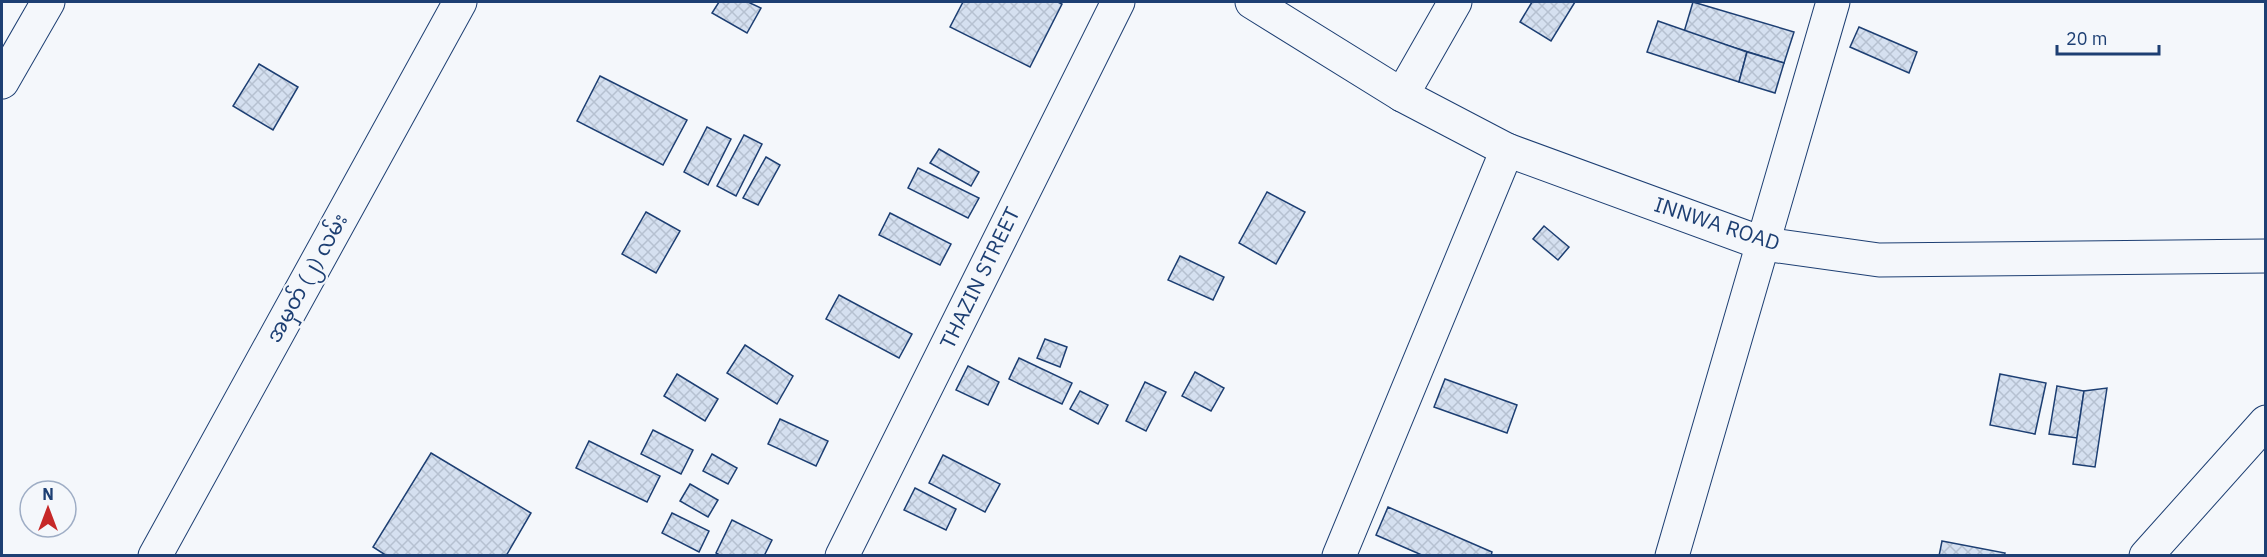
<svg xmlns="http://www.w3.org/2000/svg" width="2267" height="557" viewBox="0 0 2267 557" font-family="'IBM Plex Sans','Noto Sans Myanmar',sans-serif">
  <defs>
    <pattern id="building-cross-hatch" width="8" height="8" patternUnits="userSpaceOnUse" patternTransform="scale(1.5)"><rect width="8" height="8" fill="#d5e0f0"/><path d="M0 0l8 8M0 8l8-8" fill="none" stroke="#b6c1d1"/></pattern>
  </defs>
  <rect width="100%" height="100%" fill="#f4f7fb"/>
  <g fill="url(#building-cross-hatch)" stroke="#1d3f73" stroke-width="1.5">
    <path d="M719,2H748L761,8L747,33L712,13Z"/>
    <path d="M963,2H1058L1062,4L1030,67L950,27Z"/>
    <path d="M1532,2H1575L1551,41L1520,22Z"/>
    <path d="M1693,2L1794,32L1784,63L1684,32Z"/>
    <path d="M1658,21L1747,52L1739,82L1647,52Z"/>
    <path d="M1859,27L1917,52L1909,73L1850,47Z"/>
    <path d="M1747,52L1784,63L1775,93L1739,82Z"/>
    <path d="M259,64L298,87L273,130L233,106Z"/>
    <path d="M600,76L687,120L663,165L577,121Z"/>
    <path d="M707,127L731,139L708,185L684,172Z"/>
    <path d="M744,135L762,144L736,196L717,186Z"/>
    <path d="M939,149L979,172L971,186L930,163Z"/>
    <path d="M766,157L780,165L758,205L743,198Z"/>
    <path d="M918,168L979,198L968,218L908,188Z"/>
    <path d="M1267,192L1305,212L1276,264L1239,243Z"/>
    <path d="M646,212L680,231L656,273L622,254Z"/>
    <path d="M890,213L951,244L940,265L879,235Z"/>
    <path d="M1544,226L1569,247L1558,260L1533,239Z"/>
    <path d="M1180,256L1224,277L1213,300L1168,280Z"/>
    <path d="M839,295L912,334L899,358L826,319Z"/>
    <path d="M1045,339L1067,347L1060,367L1037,358Z"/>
    <path d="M745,345L793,376L777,404L727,373Z"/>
    <path d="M1019,358L1072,383L1062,404L1009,379Z"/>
    <path d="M968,366L999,382L988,405L956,390Z"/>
    <path d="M1195,372L1224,388L1211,411L1182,396Z"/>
    <path d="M677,374L718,399L705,421L664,396Z"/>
    <path d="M2000,374L2046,383L2035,434L1990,425Z"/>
    <path d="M1445,379L1517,405L1507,433L1434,407Z"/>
    <path d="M1145,382L1166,392L1146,431L1126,421Z"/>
    <path d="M2057,386L2084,391L2077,438L2049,434Z"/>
    <path d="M2107,388L2095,467L2073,464L2084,391Z"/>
    <path d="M1080,391L1108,405L1098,424L1070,409Z"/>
    <path d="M780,419L828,441L816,466L768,444Z"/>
    <path d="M653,430L693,450L681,474L641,454Z"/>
    <path d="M589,441L660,476L647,502L576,468Z"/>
    <path d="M431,453L531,513L506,556H387L373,547Z"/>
    <path d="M712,454L737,468L728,484L703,471Z"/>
    <path d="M943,455L1000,484L985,512L929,483Z"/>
    <path d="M690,484L718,500L708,517L680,501Z"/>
    <path d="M915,488L956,509L946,530L904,510Z"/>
    <path d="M1388,507L1492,552L1491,556H1424L1376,535Z"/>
    <path d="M672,513L709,531L699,552L662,533Z"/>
    <path d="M732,520L772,540L764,556H721L716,553Z"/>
    <path d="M1942,541L2005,553L2004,556H1939Z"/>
  </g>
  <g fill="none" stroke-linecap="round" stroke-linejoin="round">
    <g stroke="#1d3f73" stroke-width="35">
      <g id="minor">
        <path d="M1252,2L1402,95L1507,150L1764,244L1879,260L2266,256"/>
        <path d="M2,82L48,2"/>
        <path d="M1402,95L1455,2"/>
        <path d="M842,556L1118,2"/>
        <path d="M1339,556L1507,150"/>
        <path d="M1672,556L1833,2"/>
        <path d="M2146,556L2266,422"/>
      </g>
    </g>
    <g stroke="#1d3f73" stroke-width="35">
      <path id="major" d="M155,556L460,2"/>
    </g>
    <use href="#minor" stroke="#f4f7fb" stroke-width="33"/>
    <use href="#major" stroke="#f4f7fb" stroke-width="33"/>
  </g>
  <g text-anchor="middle" stroke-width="4.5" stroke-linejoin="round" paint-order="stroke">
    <g font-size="21" fill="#1d3f73" stroke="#f4f7fb">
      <text transform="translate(1717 224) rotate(18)" y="7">INNWA ROAD</text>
      <text transform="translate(307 278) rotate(-61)" y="7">အမှတ် (၂) လမ်း</text>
      <text transform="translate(980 278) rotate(-64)" y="7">THAZIN STREET</text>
    </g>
  </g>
  <rect width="2267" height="557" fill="none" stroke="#1d3f73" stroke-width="6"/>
  <g transform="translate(48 509)"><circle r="28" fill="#f4f7fb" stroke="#9eadc5" stroke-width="1.5"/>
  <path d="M0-4.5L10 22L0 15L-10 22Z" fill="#c62828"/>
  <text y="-9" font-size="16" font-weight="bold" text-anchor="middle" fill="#1d3f73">N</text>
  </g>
  <path d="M2057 45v9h102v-9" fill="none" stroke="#1d3f73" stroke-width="3"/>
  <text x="2066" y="45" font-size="18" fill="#1d3f73" stroke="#f4f7fb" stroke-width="4.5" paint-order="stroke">20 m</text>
</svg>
